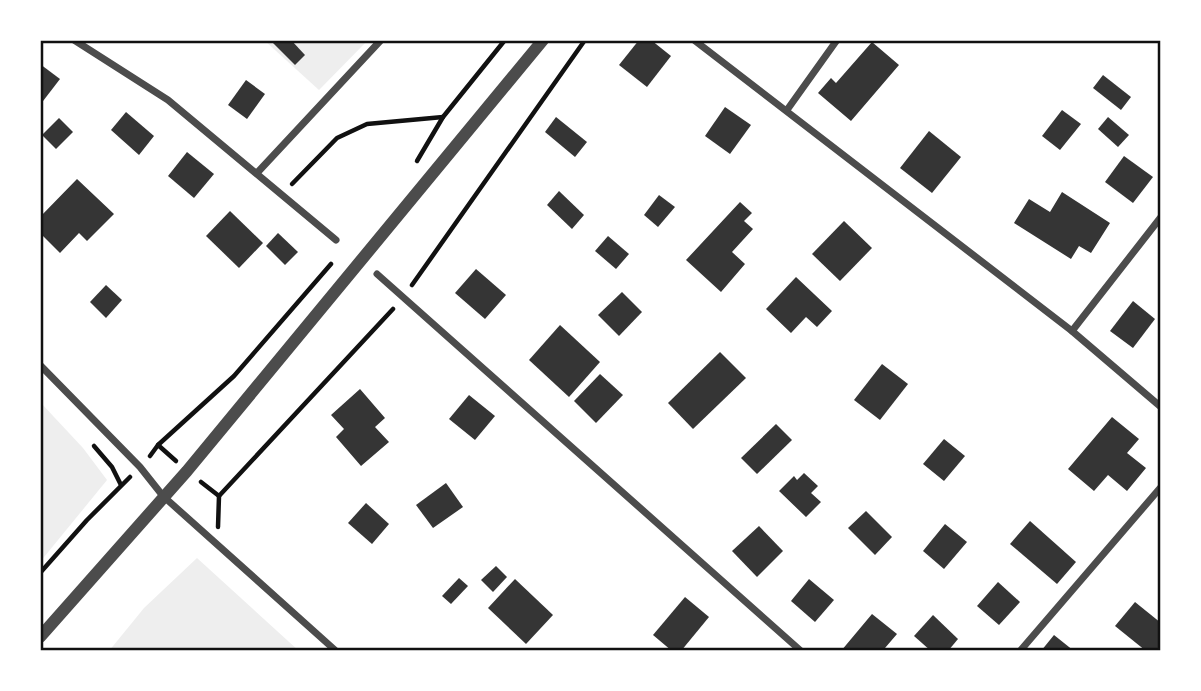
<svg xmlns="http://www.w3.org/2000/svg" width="1201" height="691" viewBox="0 0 1201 691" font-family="Karla,sans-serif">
  <rect width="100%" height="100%" fill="#fff"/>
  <g fill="#eee">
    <path d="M264,40H368L319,90Z"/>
    <path d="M40,402L83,448L107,480L40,562Z"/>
    <path d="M197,558L299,651H109L144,608Z"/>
  </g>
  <g fill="#353535">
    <path d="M270,40H291L305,55L295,65Z"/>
    <path d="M639,40H651L671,56L647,87L619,65Z"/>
    <path d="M872,42L899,65L851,121L818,93L831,78L836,83Z"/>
    <path d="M40,64L60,79L40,105Z"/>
    <path d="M1103,75L1131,97L1121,110L1093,88Z"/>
    <path d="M246,80L265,94L247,119L228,105Z"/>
    <path d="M725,107L751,125L730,154L705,136Z"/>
    <path d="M1062,110L1081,124L1060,150L1042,136Z"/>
    <path d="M126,112L154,136L139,155L111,130Z"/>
    <path d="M556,117L587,142L575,157L545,132Z"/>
    <path d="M1108,117L1129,135L1118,147L1098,129Z"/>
    <path d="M59,118L73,132L56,149L42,135Z"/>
    <path d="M929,131L961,157L932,193L900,168Z"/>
    <path d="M187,152L214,174L194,198L168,176Z"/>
    <path d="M1124,156L1153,177L1133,203L1105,182Z"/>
    <path d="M77,179L114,214L87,241L79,233L60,253L40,233V217Z"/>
    <path d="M559,191L584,215L572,229L547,205Z"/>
    <path d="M1062,192L1110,223L1091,253L1079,246L1071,259L1014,223L1029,199L1050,212Z"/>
    <path d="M659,195L675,207L658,227L644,215Z"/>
    <path d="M740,202L752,213L744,221L753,229L732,252L745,264L721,292L686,260Z"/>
    <path d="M230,211L263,243L239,268L206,236Z"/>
    <path d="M844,221L872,248L840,281L812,254Z"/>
    <path d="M278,233L298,252L285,265L266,246Z"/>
    <path d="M608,236L629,254L616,269L595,251Z"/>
    <path d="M476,269L506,295L485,319L455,293Z"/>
    <path d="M796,277L832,311L817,327L806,317L791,333L766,309Z"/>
    <path d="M106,285L122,300L106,318L90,302Z"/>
    <path d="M622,292L642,312L619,336L598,315Z"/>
    <path d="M1133,301L1155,319L1133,348L1110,331Z"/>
    <path d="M560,325L600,362L569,397L529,360Z"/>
    <path d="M720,352L746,378L693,429L668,403Z"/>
    <path d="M882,364L908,384L880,420L854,400Z"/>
    <path d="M600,374L623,395L596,423L574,401Z"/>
    <path d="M360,389L385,418L375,427L389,442L361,466L336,437L344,429L331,415Z"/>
    <path d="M469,395L495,416L475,440L449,419Z"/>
    <path d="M1112,417L1139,439L1127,453L1146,468L1127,491L1108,475L1094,491L1068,469Z"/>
    <path d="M776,424L792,440L757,474L741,458Z"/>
    <path d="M944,439L965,456L944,481L923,464Z"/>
    <path d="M804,473L818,486L811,493L821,502L806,517L779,491L794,476L797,480Z"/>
    <path d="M446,483L463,507L433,528L416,505Z"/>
    <path d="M366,503L389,524L372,544L348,523Z"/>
    <path d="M866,511L892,537L875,555L848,528Z"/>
    <path d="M1030,521L1076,562L1057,584L1010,544Z"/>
    <path d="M945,524L967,542L944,569L923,551Z"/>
    <path d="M759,526L783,551L757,577L732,551Z"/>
    <path d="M496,566L507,577L493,592L481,580Z"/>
    <path d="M459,578L468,586L451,604L442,596Z"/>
    <path d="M515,579L553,615L526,644L488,608Z"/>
    <path d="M809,579L834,600L815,622L791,601Z"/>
    <path d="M998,582L1020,602L999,625L977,606Z"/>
    <path d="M685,597L709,617L681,651H672L653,635Z"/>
    <path d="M1135,602L1161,623V651H1146L1115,626Z"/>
    <path d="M872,614L897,634L885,648L889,651H841Z"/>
    <path d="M933,615L958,639L948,651H931L914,636Z"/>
    <path d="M1054,635L1074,651H1041Z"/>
  </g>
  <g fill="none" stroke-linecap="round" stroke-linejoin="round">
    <g stroke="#111" stroke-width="4.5">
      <path d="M417,161L443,117L505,40"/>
      <path d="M292,184L337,138L367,124L443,117"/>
      <path d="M412,285L585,40"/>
      <path d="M158,445L176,461"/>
      <path d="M94,446L112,467L121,485"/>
      <path d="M150,456L158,445L234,376L331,264"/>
      <path d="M201,482L219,496L393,309"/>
      <path d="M218,527L219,496"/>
      <path d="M40,573L87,520L130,477"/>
    </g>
    <g stroke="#4c4c4c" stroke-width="7">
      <path d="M74,40L168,100L336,240"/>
      <path d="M694,40L1072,331L1161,407"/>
      <path d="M787,110L837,40"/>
      <path d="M257,173L381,40"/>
      <path d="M377,274L801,651"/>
      <path d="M1072,331L1161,217"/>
      <path d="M40,365L140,467L163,496L336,651"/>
      <path d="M1020,651L1161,487"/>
    </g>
    <path stroke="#4c4c4c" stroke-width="12" d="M40,637L187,471L543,40"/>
  </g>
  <rect width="1201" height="691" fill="none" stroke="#ffffff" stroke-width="84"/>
  <rect x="42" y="42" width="1117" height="607" fill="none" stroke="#111" stroke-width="2.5"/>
</svg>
